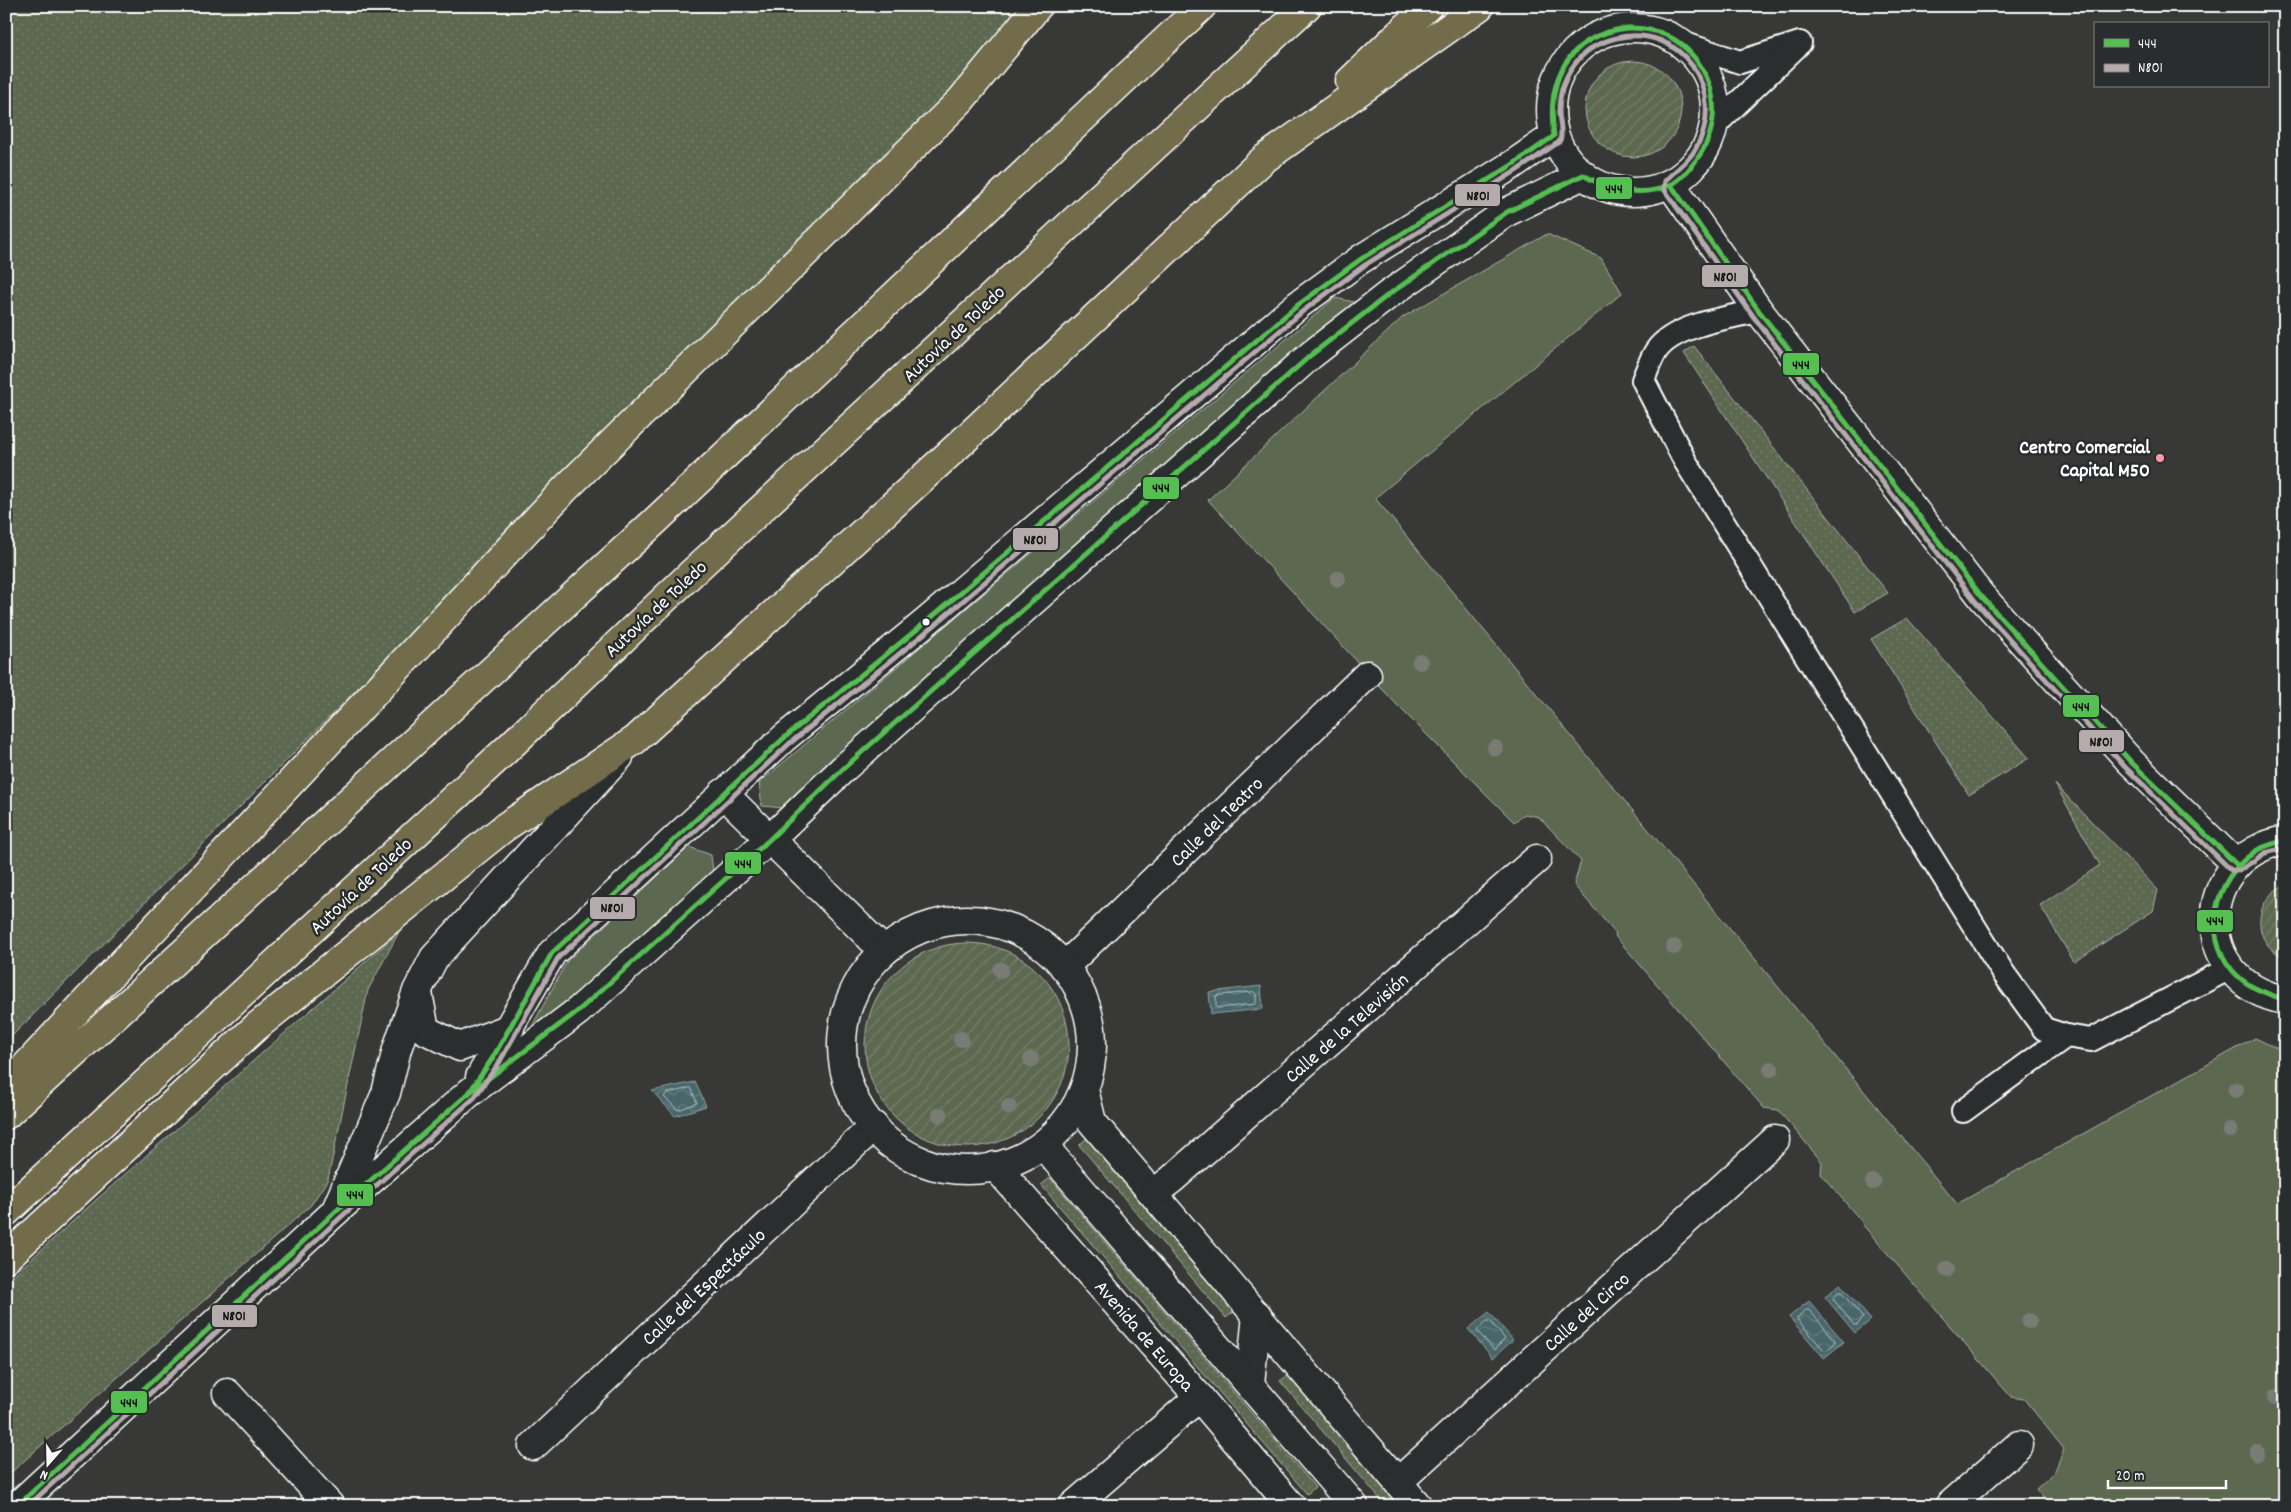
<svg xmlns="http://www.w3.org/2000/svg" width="2291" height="1512" viewBox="0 0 2291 1512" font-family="Dekko,sans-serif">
  <defs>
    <pattern id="grass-dots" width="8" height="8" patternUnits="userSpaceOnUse" patternTransform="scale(1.25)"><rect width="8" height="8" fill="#5b6850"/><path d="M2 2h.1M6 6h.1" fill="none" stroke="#747f6a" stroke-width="1.8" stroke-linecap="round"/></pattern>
    <pattern id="garden-furrows" width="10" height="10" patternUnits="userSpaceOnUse" patternTransform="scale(1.25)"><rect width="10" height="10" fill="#5b6850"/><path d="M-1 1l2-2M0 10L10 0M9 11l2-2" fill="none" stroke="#747f6a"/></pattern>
    <pattern id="water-waves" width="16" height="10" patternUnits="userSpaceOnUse" patternTransform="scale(1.25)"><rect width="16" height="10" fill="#48666a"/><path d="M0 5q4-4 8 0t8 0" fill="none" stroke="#637d80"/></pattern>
  </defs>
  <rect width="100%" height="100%" fill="#383836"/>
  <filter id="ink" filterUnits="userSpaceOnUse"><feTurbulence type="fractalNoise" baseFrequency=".02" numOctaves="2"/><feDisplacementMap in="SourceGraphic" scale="10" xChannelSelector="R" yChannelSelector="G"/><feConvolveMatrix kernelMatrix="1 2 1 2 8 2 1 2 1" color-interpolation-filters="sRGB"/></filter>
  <g filter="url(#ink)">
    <g fill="url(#grass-dots)" stroke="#adb4a8">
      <path d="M6,6H1009L1022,22L6,1042Z"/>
      <path d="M1694,346L1888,593L1855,612L1684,353Z"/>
      <path d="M1907,618L2029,758L1969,795L1871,639Z"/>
      <path d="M2055,784L2158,890L2153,911L2074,962L2040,905L2100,865Z"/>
      <path d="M399,932L368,990L328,1179L311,1205L6,1477V1282L96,1200Z"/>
      <path d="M1087,1138L1235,1311L1226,1318L1079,1145Z"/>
      <path d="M1050,1178L1315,1487L1307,1494L1041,1185Z"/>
      <path d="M1288,1375L1400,1506H1386L1280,1381Z"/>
    </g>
    <g fill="#5b6850" stroke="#adb4a8">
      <path d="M1547,234L1601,258L1622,293L1375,498L1957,1204L2255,1038L2285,1052V1506H2050L2036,1489L2054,1473L2064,1449L2024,1399L2011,1397L1862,1224L1863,1223L1821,1174L1822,1162L1778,1110L1764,1108L1615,936L1616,934L1574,885L1581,861L1539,817L1525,814L1514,822L1397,705L1208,500L1403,317Z"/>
      <path d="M1335,298L1359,303L1066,552L783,808L762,806L759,783Z"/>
      <path d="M689,847L711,855L713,872L523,1043L567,961Z"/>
    </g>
    <g fill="url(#garden-furrows)" stroke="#adb4a8">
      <circle cx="1633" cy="109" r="48"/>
      <path d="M2285,885V957C2250,944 2253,898 2285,885Z"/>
      <circle cx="967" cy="1045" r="102"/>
    </g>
    <g fill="url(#water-waves)" stroke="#91a3a6">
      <path d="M1261,986L1263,1009L1211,1014L1209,992Z"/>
      <path d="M695,1082L706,1106L675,1116L652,1091Z"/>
      <path d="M1840,1284L1871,1320L1855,1333L1825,1297Z"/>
      <path d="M1809,1301L1844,1342L1824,1358L1789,1317Z"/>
      <path d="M1489,1312L1513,1340L1493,1358L1468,1329Z"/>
    </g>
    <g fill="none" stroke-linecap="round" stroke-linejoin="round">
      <g stroke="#b6c2c3" stroke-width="1">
        <path d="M1254,992L1256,994V1004L1218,1008L1216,1007V996Z"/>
        <path d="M691,1088L697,1103L678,1110L664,1097L666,1094Z"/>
        <path d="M1838,1292H1841L1863,1318L1857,1325H1854L1833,1299Z"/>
        <path d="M1806,1310H1809L1835,1340V1343L1827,1350L1823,1349L1797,1319Z"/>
        <path d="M1487,1321H1490L1505,1339L1494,1350L1477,1331Z"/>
      </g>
      <g stroke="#fff" stroke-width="26">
        <g id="lane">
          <path d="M1682,43L1740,62L1800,43"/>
          <path d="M1714,126L1796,47"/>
          <path d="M1759,311C1730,317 1673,325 1656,351C1650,360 1647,371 1643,380L1685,461L2004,974L2044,1029L2066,1036"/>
          <path d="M1963,1111L2066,1036L2091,1040L2230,968"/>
        </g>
      </g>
      <g stroke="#fff" stroke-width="31">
        <g id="street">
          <circle cx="1633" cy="110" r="82"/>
          <path d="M1671,185L1759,311L1982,597L2131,762L2236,864"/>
          <path d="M2285,840C2191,858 2191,983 2285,1000"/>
          <path d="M1064,967L1367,675"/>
          <path d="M418,993L425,1030L460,1047L510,1028"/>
          <path d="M1084,1090L1092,1122L1418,1506"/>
          <path d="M995,1166L1199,1397L1291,1506"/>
          <path d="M1154,1193L1171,1180L1537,859"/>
          <path d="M335,1212L386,1093L397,1049L417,991L434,958L619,757"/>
          <path d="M1250,1384L1257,1315"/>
          <path d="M227,1393L330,1506"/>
          <path d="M533,1446L874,1126"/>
          <path d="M1398,1482L1775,1140"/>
          <path d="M1073,1506L1199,1397"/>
          <path d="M1949,1506L2019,1445"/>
        </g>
      </g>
      <g stroke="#fff" stroke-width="31">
        <g id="secondary">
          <path d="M723,793L884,951"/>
          <circle cx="967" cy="1045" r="125"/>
          <path d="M480,1077L552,953L784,738L926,622L1298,305L1361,259L1512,165L1554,136"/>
          <path d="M1043,1145L1354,1506"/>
          <path d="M17,1506L335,1212L469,1093L578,1011L770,839L844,768L1311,355L1388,295L1507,212L1583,175"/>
        </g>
      </g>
      <g stroke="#fff" stroke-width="31">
        <g id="highway">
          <path d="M1350,81L1428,6"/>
          <path d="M6,1087L565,489L961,100L1038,6"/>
          <path d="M6,1115L652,524L1202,6"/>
          <path d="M6,1212L505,751L694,571L1307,6"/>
          <path d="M6,1258L256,1027L505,827L635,740L961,443L1264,159L1480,6"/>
        </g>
      </g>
      <use href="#lane" stroke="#2a2d2e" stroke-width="22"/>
      <use href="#street" stroke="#2a2d2e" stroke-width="28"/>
      <use href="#secondary" stroke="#2a2d2e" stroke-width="28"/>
      <use href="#highway" stroke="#726c4b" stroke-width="28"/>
      <g stroke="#2a2d2e" stroke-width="9">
        <g id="bus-1">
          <path d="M1627,28C1654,27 1677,36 1694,57C1722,92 1719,135 1690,168C1685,174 1678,182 1670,185C1642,198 1609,190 1583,175L1507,212L1388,295L1311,355L844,768L770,839L578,1011L469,1093L492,1059L552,953L784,738L926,622L1298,305L1361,259L1512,165L1554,136C1546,80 1567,36 1627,28Z"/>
          <path d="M1671,185L1759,311L1982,597L2131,762L2236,864"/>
          <path d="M2285,840C2275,844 2261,846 2253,853C2215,880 2201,932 2232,970C2246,987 2265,993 2285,1000"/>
          <path d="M17,1506L335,1212L469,1093"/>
        </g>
      </g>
      <g stroke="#2a2d2e" stroke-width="9">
        <path id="bus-2" d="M28,1506L340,1218L474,1098L499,1063L558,958L789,744L931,628L1303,311L1365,265L1516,171L1559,142C1564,134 1559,121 1559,112C1559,93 1565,75 1578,60C1588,48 1601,42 1616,38C1681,22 1728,92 1696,148C1689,162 1675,170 1665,181L1664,189L1753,316L1976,602L2125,767L2231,870L2239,871L2265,853L2285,848"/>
      </g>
      <use href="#bus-1" stroke="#55bf52" stroke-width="5"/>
      <use href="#bus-2" stroke="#b5aaac" stroke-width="5"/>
    </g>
    <g fill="#787c75">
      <circle cx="1338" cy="579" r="8"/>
      <circle cx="1420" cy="662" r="8"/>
      <circle cx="1495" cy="748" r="8"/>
      <circle cx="1674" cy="947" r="8"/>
      <circle cx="1001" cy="970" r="8"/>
      <circle cx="961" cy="1039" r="8"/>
      <circle cx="1031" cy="1059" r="8"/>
      <circle cx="1771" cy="1069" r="8"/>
      <circle cx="2236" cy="1090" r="8"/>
      <circle cx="1009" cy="1107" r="8"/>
      <circle cx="940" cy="1115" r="8"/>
      <circle cx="2230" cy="1130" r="8"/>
      <circle cx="1873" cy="1182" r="8"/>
      <circle cx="1947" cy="1269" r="8"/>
      <circle cx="2029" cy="1321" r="8"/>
      <circle cx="2275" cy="1398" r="8"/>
      <circle cx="2257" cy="1453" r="8"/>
    </g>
  </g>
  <circle fill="#ff9aa2" stroke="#2a2d2e" stroke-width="2" cx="2160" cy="458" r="5"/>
  <circle fill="#fff" stroke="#2a2d2e" stroke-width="2" cx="926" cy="622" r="4.5"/>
  <g text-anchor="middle" stroke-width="5" stroke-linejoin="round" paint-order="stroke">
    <g font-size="20" fill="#fff" stroke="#2a2d2e">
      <text transform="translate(953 333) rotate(-43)" y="7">Autovía de Toledo</text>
      <text transform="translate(655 608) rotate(-43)" y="7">Autovía de Toledo</text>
      <text transform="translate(1216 821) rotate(-44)" y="7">Calle del Teatro</text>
      <text transform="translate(360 885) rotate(-43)" y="7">Autovía de Toledo</text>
      <text transform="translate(1346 1027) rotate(-41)" y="7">Calle de la Televisión</text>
      <text transform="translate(703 1286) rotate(-43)" y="7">Calle del Espectáculo</text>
      <text transform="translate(1586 1311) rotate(-42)" y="7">Calle del Circo</text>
      <text transform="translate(1145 1335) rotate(49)" y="7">Avenida de Europa</text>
    </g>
    <g font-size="20" font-weight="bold" fill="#fff" stroke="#2a2d2e" text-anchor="end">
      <text x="2150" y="453">Centro Comercial<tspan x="2150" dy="23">Capital M50</tspan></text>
    </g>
  </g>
  <g stroke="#2a2d2e" stroke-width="2">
    <rect x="1595" y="176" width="38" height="24" rx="5" fill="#55bf52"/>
    <rect x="1454" y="183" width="47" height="24" rx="5" fill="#b5aaac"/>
    <rect x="1701" y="264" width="48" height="24" rx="5" fill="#b5aaac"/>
    <rect x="1782" y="352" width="38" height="24" rx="5" fill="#55bf52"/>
    <rect x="1142" y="476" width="38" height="24" rx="5" fill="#55bf52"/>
    <rect x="1012" y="527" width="47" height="24" rx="5" fill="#b5aaac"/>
    <rect x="2062" y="694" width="38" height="24" rx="5" fill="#55bf52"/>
    <rect x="2078" y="729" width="47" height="24" rx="5" fill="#b5aaac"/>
    <rect x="724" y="851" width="38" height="24" rx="5" fill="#55bf52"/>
    <rect x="589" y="896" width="47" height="24" rx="5" fill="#b5aaac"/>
    <rect x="2196" y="909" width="38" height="24" rx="5" fill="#55bf52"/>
    <rect x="336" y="1183" width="38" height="24" rx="5" fill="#55bf52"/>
    <rect x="211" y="1304" width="47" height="24" rx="5" fill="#b5aaac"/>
    <rect x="110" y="1390" width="38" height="24" rx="5" fill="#55bf52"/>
  </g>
  <g font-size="14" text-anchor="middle" font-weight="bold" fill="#111">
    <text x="1614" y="193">444</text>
    <text x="1478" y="200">N801</text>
    <text x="1725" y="281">N801</text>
    <text x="1801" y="369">444</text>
    <text x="1161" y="492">444</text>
    <text x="1035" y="544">N801</text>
    <text x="2081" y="711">444</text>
    <text x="2101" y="746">N801</text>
    <text x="743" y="868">444</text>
    <text x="612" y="912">N801</text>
    <text x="2215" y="925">444</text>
    <text x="355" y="1199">444</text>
    <text x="234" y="1320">N801</text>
    <text x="129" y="1407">444</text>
  </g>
  <rect width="2291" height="1512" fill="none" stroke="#2a2d2e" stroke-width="25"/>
  <rect x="12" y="12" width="2266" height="1487" fill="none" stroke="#fff" stroke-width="2" filter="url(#ink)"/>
  <rect x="2094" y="22" width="175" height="65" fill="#2a2d2e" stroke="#7f8182"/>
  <rect x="2104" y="39" width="25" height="8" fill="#55bf52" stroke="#7f8182"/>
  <text x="2138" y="48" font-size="15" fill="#ffffff">444</text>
  <rect x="2104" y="64" width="25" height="8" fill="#b5aaac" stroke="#7f8182"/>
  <text x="2138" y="72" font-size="15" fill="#ffffff">N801</text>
  <g transform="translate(48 1464) rotate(200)" stroke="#2a2d2e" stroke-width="4" paint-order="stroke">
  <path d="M0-4L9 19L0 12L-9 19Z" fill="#ffffff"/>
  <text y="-8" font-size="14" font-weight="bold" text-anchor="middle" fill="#ffffff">N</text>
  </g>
  <path d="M2108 1480v8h118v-8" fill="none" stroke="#ffffff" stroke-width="2.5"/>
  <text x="2116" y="1480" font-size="15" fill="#ffffff" stroke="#2a2d2e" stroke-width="4" paint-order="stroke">20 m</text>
</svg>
